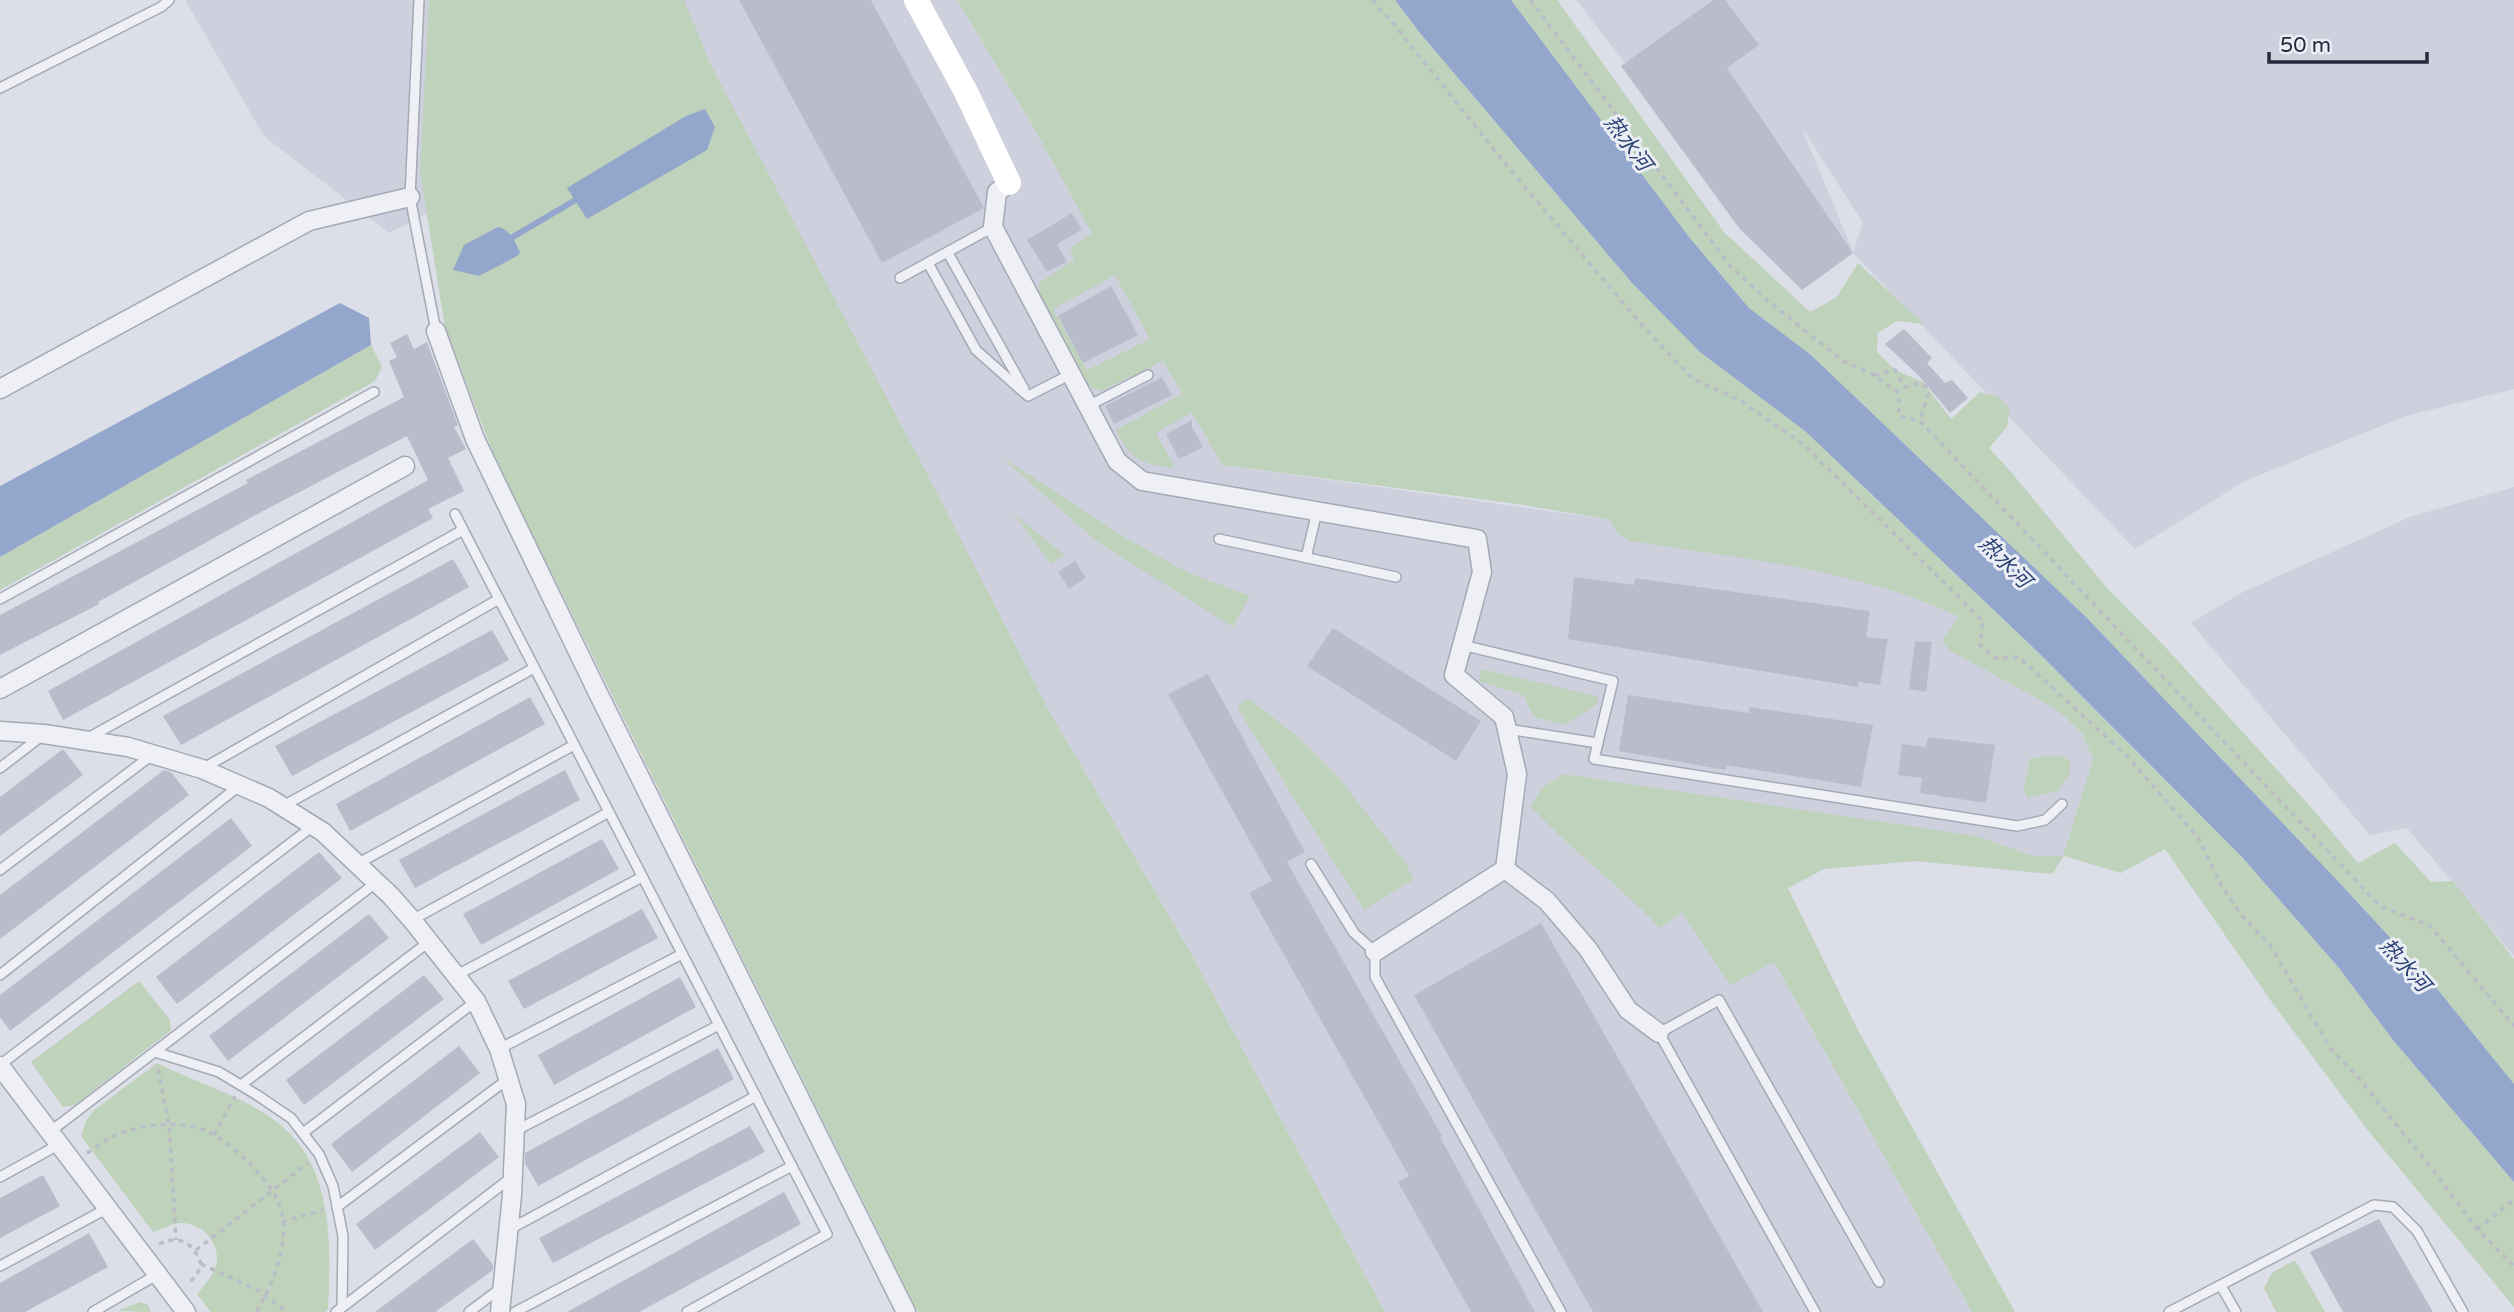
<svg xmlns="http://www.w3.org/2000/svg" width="2514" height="1312" viewBox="0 0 2514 1312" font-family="'Varela Round','Noto Sans SC',sans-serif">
  <rect width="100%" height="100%" fill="#dcdfe7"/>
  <g fill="#ced1dd" fill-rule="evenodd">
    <path d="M185,0H957L1035,130L1222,465L1612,520L1848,577L1925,601L1959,617L2082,733L2093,759L2063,856L2052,874L1915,861L1824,869L1787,888L1774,962L1972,1312H1385L1188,948L1048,709L711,66L389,233L264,136Z"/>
    <path d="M1576,0H2514V389L2406,416L2245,481L2135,549L1853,253L1802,290ZM1804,131L1863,223L1853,252L1803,131Z"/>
    <path d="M2514,487V956L2407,828L2370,835L2191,623L2243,592L2410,517Z"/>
  </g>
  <g fill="#bfd2bc" fill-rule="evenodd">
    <path d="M429,0H684L711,65L935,489L1048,709L1188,948L1385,1312H918L496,461L445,327L420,172Z"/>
    <path d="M957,0H1395L1420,33L1632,283L1700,352L1805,431L2040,654L2242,857L2339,968L2393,1040L2514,1182V1307L2366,1128L2271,1001L2165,849L2121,873L2064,856L2052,874L1915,861L1824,869L1788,888L1857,1028L2015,1312H1972L1774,962L1730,985L1682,913L1660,928C1619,885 1571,850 1531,807L1542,788L1563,774L1977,836L2033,856H2063L2093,759L2082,733L2056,709L1949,650L1942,641L1959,617C1856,568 1740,559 1630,541L1617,533L1611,520L1517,504L1222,465L1192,412L1156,433L1175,468C1144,465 1130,460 1116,430L1182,394L1163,361L1101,391L1090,387L1038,293L1039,283L1074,260L1070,248L1092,233L1035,130ZM1115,275L1150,339L1087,370L1053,309Z"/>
    <path d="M1511,0H1557L1724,232L1810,312L1837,297L1858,263L1924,324L1897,321L1878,333L1877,352L1895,370L1923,382L1951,419L1980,392L1998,397L2010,408L2007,427L1989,448L2012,473L2107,588L2168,650L2310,806L2358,863L2395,843L2431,882L2453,881L2514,959V1084L2434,985L2335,878L2087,618L1811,355L1749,308L1689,237Z"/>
    <path d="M371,345L382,367L375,381L0,590V557Z"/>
    <path d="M999,455L1124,537L1187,572L1250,596L1233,627L1096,541Z"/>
    <path d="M1013,513L1065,555L1051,564Z"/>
    <path d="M1482,669L1599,697L1596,705L1564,725L1534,717L1523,695L1479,681Z"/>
    <path d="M1248,698L1299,738L1340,779L1407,865L1413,880L1364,910L1237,707Z"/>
    <path d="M2060,755L2070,761V774L2057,791L2028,798L2024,789L2030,758Z"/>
    <path d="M139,981L170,1020L171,1030L75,1105L63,1107L31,1062Z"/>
    <path d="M157,1063C196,1083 242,1095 277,1122C334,1166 331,1244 328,1309L324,1312H211L197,1294C203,1287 210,1279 214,1271C225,1248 204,1221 179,1223C171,1224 161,1230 153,1232L81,1136L86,1121L93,1111Z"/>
    <path d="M2295,1260L2325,1312H2276L2264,1288L2272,1273Z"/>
    <path d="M140,1302L148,1305L151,1312L118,1311Z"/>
  </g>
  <g fill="#93a6cb">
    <path d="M1395,0H1511L1689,237L1749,308L1811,355L2087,618L2335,878L2434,985L2514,1084V1182L2393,1040L2339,968L2242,857L2040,654L1805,431L1700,352L1632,283L1420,33Z"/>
    <path d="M705,109L715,127L707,150L587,219L567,188L686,116Z"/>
    <path d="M498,227C509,228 516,243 520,253L517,256L479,276L453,270L464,245Z"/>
    <path d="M340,303L369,318L371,345L0,557V486Z"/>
  </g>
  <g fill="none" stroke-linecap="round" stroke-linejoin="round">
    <path stroke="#93a6cb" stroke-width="6" d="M504,242L579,198"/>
  </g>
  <g fill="#b9bdcb">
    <path d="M739,0H871L984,208L882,263Z"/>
    <path d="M1713,0H1725L1759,45L1727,68L1853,253L1802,290L1739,228L1621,66Z"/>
    <path d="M1072,213L1082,230L1057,244L1067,262L1047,272L1027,240Z"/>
    <path d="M1111,286L1138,335L1083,363L1058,316Z"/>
    <path d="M1904,329L1932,358L1927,363L1945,383L1952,380L1968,398L1950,413L1918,375L1885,344Z"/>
    <path d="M407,334L414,349L427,342L458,425L454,427L466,449L448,458L464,491L428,509L433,518L63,720L48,691L428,480L407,436L263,511L98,602L99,604L0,655V615L248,483L246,480L404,397L389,361L397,357L390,343Z"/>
    <path d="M1162,377L1172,395L1114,424L1105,406Z"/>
    <path d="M1192,420V427L1203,447L1179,459L1166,434Z"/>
    <path d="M453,559L469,587L181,745L163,716Z"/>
    <path d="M1075,561L1086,578L1069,589L1058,572Z"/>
    <path d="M1574,577L1634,585L1635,578L1870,611L1866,637L1888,639L1880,685L1859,682L1858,687L1568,639Z"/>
    <path d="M1333,628L1481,721L1456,761L1307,666Z"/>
    <path d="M492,630L509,660L292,776L275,746Z"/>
    <path d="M1915,641L1932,642L1926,692L1909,689Z"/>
    <path d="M1208,674L1305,852L1287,862L1442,1136L1440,1137L1535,1312H1471L1398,1182L1409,1176L1249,893L1272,881L1168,694Z"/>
    <path d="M1628,695L1749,713V707L1873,725L1861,787L1726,765V770L1619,751Z"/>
    <path d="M530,697L545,724L350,831L336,804Z"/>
    <path d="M1928,737L1995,745L1986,803L1920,793L1922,778L1898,775L1902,744L1926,747Z"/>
    <path d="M63,749L83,775L0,836V797Z"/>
    <path d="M164,770L171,772L189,795L0,939V895Z"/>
    <path d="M565,770L580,800L415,888L399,860Z"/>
    <path d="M231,818L252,846L10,1031L0,1017V995Z"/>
    <path d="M602,839L619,869L481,945L463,914Z"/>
    <path d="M319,852L342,878L177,1004L156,977Z"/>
    <path d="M642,909L658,938L524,1009L508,981Z"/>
    <path d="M369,914L389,938L228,1061L209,1036Z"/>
    <path d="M1541,923L1763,1312H1593L1414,995Z"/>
    <path d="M424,975L444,999L304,1105L286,1080Z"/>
    <path d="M680,977L696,1007L554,1085L538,1055Z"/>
    <path d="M459,1046L480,1073L352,1172L331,1144Z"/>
    <path d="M718,1048L734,1079L538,1186L525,1163V1153Z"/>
    <path d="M750,1126L765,1152L553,1263L539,1238Z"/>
    <path d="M480,1132L499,1157L375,1250L356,1224Z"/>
    <path d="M43,1175L60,1206L0,1238V1198Z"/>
    <path d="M784,1192L801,1224L639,1312H567Z"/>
    <path d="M2379,1219L2433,1312H2343L2310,1252Z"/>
    <path d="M89,1233L108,1267L25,1312H0V1283Z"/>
    <path d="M473,1239L493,1265V1270L435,1312H375Z"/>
  </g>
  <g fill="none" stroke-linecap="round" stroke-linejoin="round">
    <g stroke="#a5a9b5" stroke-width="12">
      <g id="lane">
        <path d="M419,0L410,197L436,331"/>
        <path d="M0,88L161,7L169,0"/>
        <path d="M948,253L1024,389"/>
        <path d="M928,263L976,350L1028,396L1071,374"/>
        <path d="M900,278L993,227"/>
        <path d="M1088,406L1148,375"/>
        <path d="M455,514L827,1234L687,1312"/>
        <path d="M1219,539L1396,577"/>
        <path d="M1306,558L1317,511"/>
        <path d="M0,599L374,392"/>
        <path d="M1462,645L1613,681L1594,759L2017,826L2045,820L2062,804"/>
        <path d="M1507,729L1598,743"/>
        <path d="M88,738L463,530"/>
        <path d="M0,768L43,735"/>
        <path d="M202,769L499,599"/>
        <path d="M283,806L534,668"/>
        <path d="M357,864L574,745"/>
        <path d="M1311,864L1354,933L1375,952V977L1561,1312"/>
        <path d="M0,870L152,755"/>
        <path d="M412,920L609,812"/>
        <path d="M0,975L239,786"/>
        <path d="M457,975L642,877"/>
        <path d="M499,1049L682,954"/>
        <path d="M155,1052L219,1072L257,1095L291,1118L319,1154L333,1186L343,1236L342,1307"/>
        <path d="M0,1065L313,826"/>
        <path d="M241,1085L430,941"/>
        <path d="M51,1131L377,882"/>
        <path d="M515,1131L719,1025"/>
        <path d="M303,1133L476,1001"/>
        <path d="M0,1177L60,1144"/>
        <path d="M337,1207L508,1079"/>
        <path d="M510,1229L756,1096"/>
        <path d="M0,1266L108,1208"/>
        <path d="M2221,1286L2236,1312"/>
        <path d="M93,1312L158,1274"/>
        <path d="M336,1312L512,1177"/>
        <path d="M469,1312L501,1288"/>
        <path d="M515,1312L792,1166"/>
        <path d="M1815,1312L1659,1033L1719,1000L1879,1282"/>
        <path d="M2169,1312L2374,1205L2393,1207L2417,1231L2463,1312"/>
      </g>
    </g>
    <g stroke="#a5a9b5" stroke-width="21">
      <g id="street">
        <path d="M1009,183L997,192L993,227L1117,461L1142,481L1477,539L1482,572L1454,675L1504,717L1517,774L1505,869"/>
        <path d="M436,331L475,439L596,689L906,1312"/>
        <path d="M0,389L309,221L410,197"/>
        <path d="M0,689L405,466"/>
        <path d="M0,731L44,734L128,747L202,769L269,798L323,832L391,896L412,920L476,1001L499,1049L516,1104L512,1195L500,1312"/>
        <path d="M1375,952L1505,869L1547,901L1588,949L1628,1010L1659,1033"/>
        <path d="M0,1066L186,1312"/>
      </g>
    </g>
    <g stroke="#babdc6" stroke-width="3.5" stroke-dasharray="5 5" stroke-linecap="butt">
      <path d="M1372,0L1393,23L1508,167L1641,324L1693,379L1738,399L1803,444L1983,621L1980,645L1994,658L2019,657L2129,758L2199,839L2222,887L2243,917L2270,945L2330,1048L2357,1076L2436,1174L2477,1229L2514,1266"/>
      <path d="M1530,0L1732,268L1773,305L1843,361L1874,375L1899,393V416L1920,421L2380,906L2430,926L2514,1026"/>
      <path d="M1874,375L1895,370L1905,387L1918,383L1926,387L1928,394L1920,421"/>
      <path d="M158,1069L169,1124L176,1240"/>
      <path d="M214,1135L235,1096"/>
      <path d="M87,1153C96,1148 105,1140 114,1136C138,1124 185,1119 209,1132C223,1139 236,1151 247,1161C260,1174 276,1192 281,1209C290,1243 273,1285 256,1312"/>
      <path d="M282,1222L323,1210"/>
      <path d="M2477,1229L2514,1200"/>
      <path d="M159,1244C181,1234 194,1244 201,1264L197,1275L189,1283"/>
      <path d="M196,1250L308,1163"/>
      <path d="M201,1264L254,1288L288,1312"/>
    </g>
    <use href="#lane" stroke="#eff0f5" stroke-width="9"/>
    <use href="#street" stroke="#eff0f5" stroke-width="18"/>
    <path stroke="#fff" stroke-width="24" d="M916,0L966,92L1009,183"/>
  </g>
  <g text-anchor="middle" stroke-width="6" stroke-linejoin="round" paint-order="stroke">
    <g font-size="21" font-style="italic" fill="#2c4275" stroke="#ebeef5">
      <text transform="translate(1628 143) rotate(53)" y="7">热水河</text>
      <text transform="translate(2005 562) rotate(45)" y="7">热水河</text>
      <text transform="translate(2405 965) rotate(48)" y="7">热水河</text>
    </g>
  </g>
  <path d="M2269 52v10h158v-10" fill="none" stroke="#252a3f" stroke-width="3.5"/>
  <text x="2280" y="52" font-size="21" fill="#252a3f" stroke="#ebeef5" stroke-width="5" paint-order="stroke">50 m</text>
</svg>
